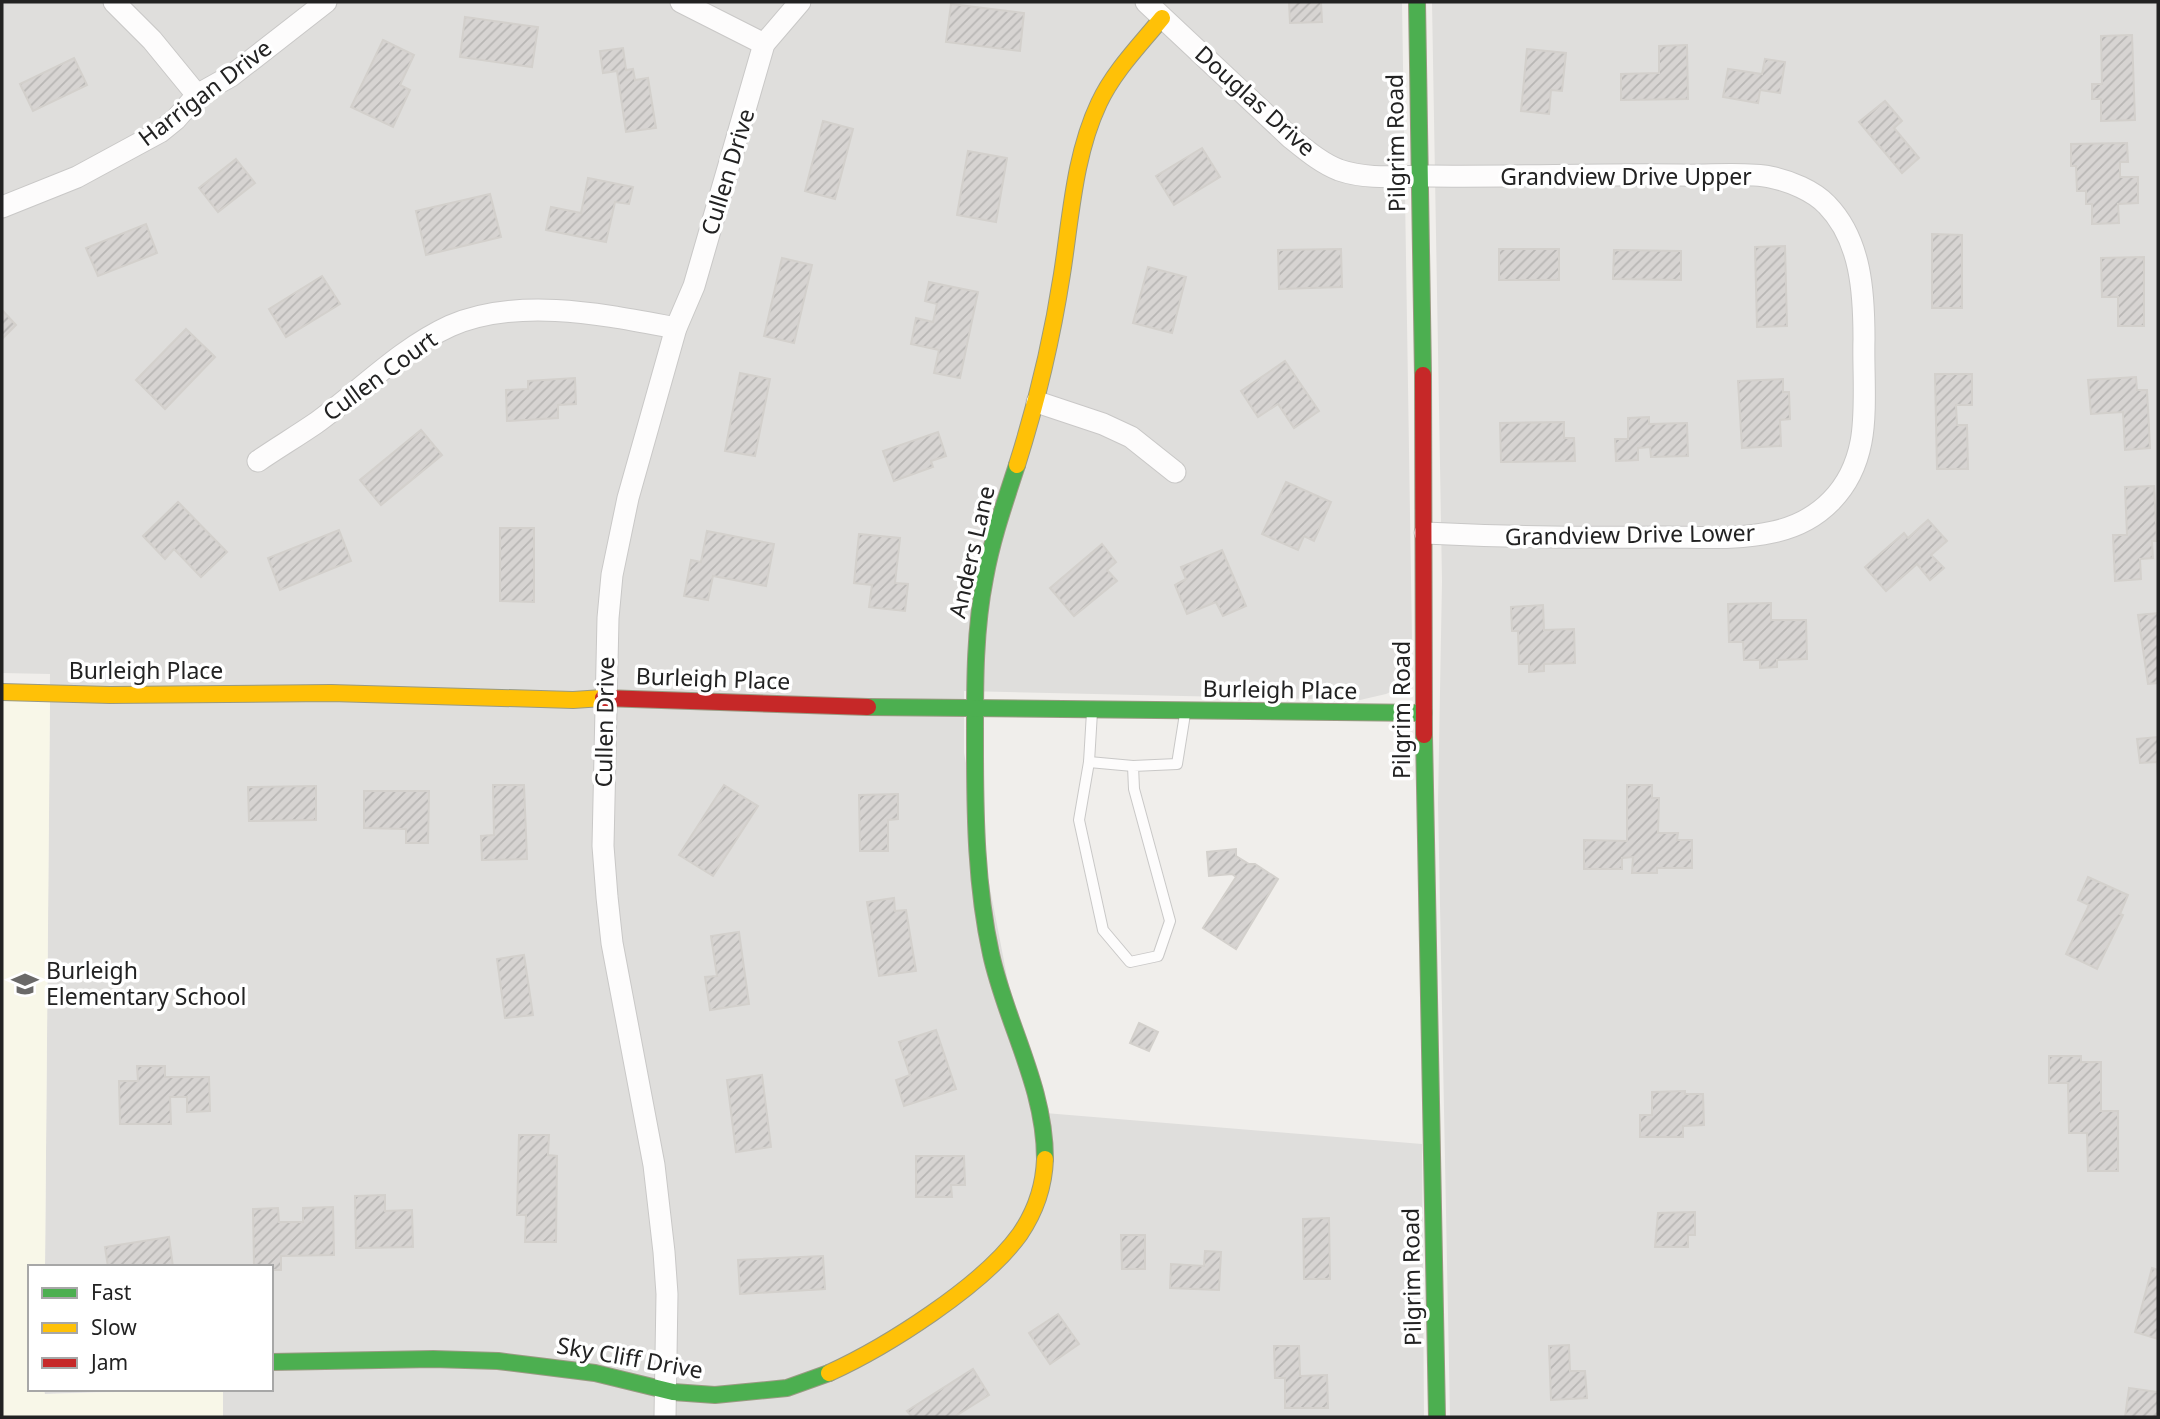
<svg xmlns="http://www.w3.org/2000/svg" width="2160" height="1419" viewBox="0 0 2160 1419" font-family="'Noto Sans',sans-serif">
  <defs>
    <pattern id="building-hatch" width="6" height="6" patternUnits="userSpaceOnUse" patternTransform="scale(1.75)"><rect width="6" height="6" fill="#d7d4d2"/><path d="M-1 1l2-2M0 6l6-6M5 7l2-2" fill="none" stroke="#b8b6b4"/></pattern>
  </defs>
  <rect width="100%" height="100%" fill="#f0eeeb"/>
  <g fill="#dfdedc">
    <path d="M2,2H1402L1412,642V662L1407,677L1399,688L1386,694L1360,700L964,691V753L1033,1112L1422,1144L1424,1417H223V1389H271V1267H45L50,674L2,673Z"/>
    <path d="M1432,2H2158V1417H1450L1438,803L1442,581Z"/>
    <path d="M44,1389H173L44,1394Z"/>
  </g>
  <path fill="#f8f7e8" d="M2,700L50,701L45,1267H30V1389H44L45,1394L223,1389V1417H2Z"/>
  <g fill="url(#building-hatch)" stroke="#d3d0cc" stroke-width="2">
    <path d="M1289,2H1321L1322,22L1290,23Z"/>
    <path d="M951,4L1024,13L1020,51L946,42Z"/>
    <path d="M465,17L538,27L532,67L460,57Z"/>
    <path d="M2132,35L2135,120L2101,121V99H2092V84H2102L2101,36Z"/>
    <path d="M383,40L414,55L400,85L410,90L393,127L351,107Z"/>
    <path d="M1687,45L1688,99L1621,100V74L1659,73V46Z"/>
    <path d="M623,48L626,70L633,69L635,80L648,78L656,128L626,132L617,71L603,73L600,51Z"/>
    <path d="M1527,49L1566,53L1562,91L1551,90L1549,114L1521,111Z"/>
    <path d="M74,58L87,85L33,111L20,84Z"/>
    <path d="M1765,59L1785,62L1780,93L1760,90L1758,103L1723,97L1728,69L1762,74Z"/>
    <path d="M1885,101L1902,121L1894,128L1919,158L1902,173L1859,122Z"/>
    <path d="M823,121L853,129L835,199L805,191Z"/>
    <path d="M2127,143L2128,162H2120V177H2138V203L2118,204L2119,223L2092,224V204H2086V191H2077L2076,166H2071V144Z"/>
    <path d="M1202,148L1220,177L1174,205L1156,176Z"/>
    <path d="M968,151L1007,158L996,222L957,215Z"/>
    <path d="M236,159L255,183L218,212L199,188Z"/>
    <path d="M588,178L633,187L629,204L615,202L606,242L546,230L551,207L581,213Z"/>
    <path d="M490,194L501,237L426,255L416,211Z"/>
    <path d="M146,224L157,253L98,276L86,248Z"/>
    <path d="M1932,234L1962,235V308H1932Z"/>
    <path d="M1785,246L1787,326L1757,327L1755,247Z"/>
    <path d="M1341,249L1342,287L1279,289L1278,250Z"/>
    <rect x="1499" y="249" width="60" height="31"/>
    <path d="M1614,250L1681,251V280L1613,279Z"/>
    <path d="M2144,257V326H2118V297H2102L2101,258Z"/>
    <path d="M782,258L812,265L794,343L764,336Z"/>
    <path d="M1148,267L1186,277L1172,333L1133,323Z"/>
    <path d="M322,276L340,304L286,337L269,309Z"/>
    <path d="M929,282L978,292L960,378L934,373L939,350L911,344L916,318L933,322L937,304L925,301Z"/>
    <path d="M2,310L16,325L2,339Z"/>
    <path d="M186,329L215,357L165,409L136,380Z"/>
    <path d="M1285,361L1319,411L1294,428L1278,404L1258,417L1241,391Z"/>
    <path d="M740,373L770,379L755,456L725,451Z"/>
    <path d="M1935,374H1972V405H1956L1957,425H1967L1968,469H1937Z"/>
    <path d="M2136,377L2137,390H2147L2150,448L2125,450L2123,412L2091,414L2088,380Z"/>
    <path d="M575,378L576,404L558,405V418L507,421L506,390L528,389V381Z"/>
    <path d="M1783,379V392H1789L1790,419L1780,420L1781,446L1742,448L1738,381Z"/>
    <path d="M1649,417V424L1687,423L1688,456L1651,457L1650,447L1638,448V460L1616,461L1615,439H1628V418Z"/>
    <path d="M1564,422V438H1574L1575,461L1501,462L1500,423Z"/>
    <path d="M421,430L442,455L381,505L360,480Z"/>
    <path d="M938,432L946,456L931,461L933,467L894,481L883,451Z"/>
    <path d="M1286,482L1331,502L1314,541L1304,536L1298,550L1262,534Z"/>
    <path d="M2154,486L2157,541H2152L2153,558L2140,559L2141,579L2115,581L2113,535H2127L2125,487Z"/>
    <path d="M178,502L227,552L201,577L174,549L165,559L143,536Z"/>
    <path d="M1928,520L1947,541L1931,555L1944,568L1930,580L1917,564L1886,591L1865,567L1904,533L1908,538Z"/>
    <path d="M500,528H534V602L500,601Z"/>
    <path d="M339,530L351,561L280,590L268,558Z"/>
    <path d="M707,531L774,544L766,586L713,576L708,600L684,596L691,560L701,562Z"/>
    <path d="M859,534L900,538L895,583L908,584L905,611L869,607L872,585L854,583Z"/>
    <path d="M1102,544L1116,562L1107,570L1117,581L1074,616L1050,588Z"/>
    <path d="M1222,550L1246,606L1223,616L1216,602L1187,614L1175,585L1186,579L1181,567Z"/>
    <path d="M1771,603V620H1806L1807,659L1777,660V667L1760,668V660H1744L1743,642H1729L1728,604Z"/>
    <path d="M1543,605L1544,630L1574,629L1575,663L1544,664V671L1529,672V664H1519L1518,631H1512L1511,607Z"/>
    <path d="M2158,613V683L2148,684L2138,615Z"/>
    <path d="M2158,737V778L2157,762L2140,763L2137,739Z"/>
    <path d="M493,785H524L527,859L482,860L481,836L494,835Z"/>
    <path d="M724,785L758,806L713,876L679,855Z"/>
    <path d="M1627,785H1652V798H1659L1658,833H1678L1677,840H1692V868H1657V873H1632L1633,857L1622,858V869H1584V840L1627,841Z"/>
    <path d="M316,786V820L249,821L248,787Z"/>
    <path d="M364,791H429L428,843H406V829L364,828Z"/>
    <path d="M898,794V819L888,820V851H860L859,795Z"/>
    <path d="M1236,849V856L1249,864H1255L1278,879L1236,949L1203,928L1236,877L1232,874L1209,876L1207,852Z"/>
    <path d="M2088,877L2128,895L2120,914L2123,915L2097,969L2066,954L2089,905L2078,900Z"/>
    <path d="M894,898L895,911L906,910L916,971L879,976L867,902Z"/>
    <path d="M739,932L749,1004L710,1010L705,977L717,976L711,936Z"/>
    <path d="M524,955L533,1015L505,1018L497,959Z"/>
    <path d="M1139,1023L1158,1032L1149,1051L1130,1043Z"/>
    <path d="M936,1030L956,1089L904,1106L896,1080L910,1075L899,1042Z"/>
    <path d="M2049,1056H2081V1062H2101V1111H2118V1171H2088L2087,1133H2069L2068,1083H2049Z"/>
    <path d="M137,1066H165V1077H209L210,1111L187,1112V1097H170L171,1124H120L119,1081H138Z"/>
    <path d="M762,1075L771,1147L736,1152L727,1080Z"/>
    <path d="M1685,1091V1094H1703L1704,1125L1683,1126V1137H1640V1115H1652V1092Z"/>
    <path d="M519,1135H549L548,1155L557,1156L556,1242H525L526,1215H517Z"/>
    <path d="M916,1156H964L965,1185H951L952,1197H916Z"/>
    <path d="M385,1195V1211L412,1210L413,1247L356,1248L355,1196Z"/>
    <path d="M333,1207L334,1255L281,1256V1270H271V1267H254L253,1209L278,1208L279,1222H303V1208Z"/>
    <path d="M1695,1212V1235H1688V1247H1655L1658,1213Z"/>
    <path d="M1329,1218L1330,1279H1304L1303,1219Z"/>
    <path d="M1121,1235H1145V1269H1122Z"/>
    <path d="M169,1237L173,1267H108L105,1247Z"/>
    <path d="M1205,1251L1221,1252L1219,1290L1170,1288L1171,1264L1204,1266Z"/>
    <path d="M823,1256L825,1289L740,1294L738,1260Z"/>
    <path d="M2152,1268L2158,1270V1339L2135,1332Z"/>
    <path d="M1058,1314L1079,1344L1050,1364L1029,1333Z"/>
    <path d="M1569,1345L1570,1371H1585L1587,1398L1551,1400L1549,1346Z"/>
    <path d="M1274,1346H1299L1300,1376L1327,1375L1328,1408H1285V1378H1275Z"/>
    <path d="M973,1369L989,1395L954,1417H912L907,1411Z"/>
    <path d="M2129,1388L2158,1392V1417H2125Z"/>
  </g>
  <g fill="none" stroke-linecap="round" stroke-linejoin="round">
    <g stroke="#c9c8c7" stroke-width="12">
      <g id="lane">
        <path d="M1092,712L1089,762L1079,820L1103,930L1130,962L1158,956L1170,921L1134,789L1133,766L1177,764L1185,714"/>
        <path d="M1089,762L1133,766"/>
      </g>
    </g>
    <g stroke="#c9c8c7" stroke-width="23">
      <g id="street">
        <path d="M114,2L152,40L197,95"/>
        <path d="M681,2L764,44"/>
        <path d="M1146,2L1291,138C1306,150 1321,163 1339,170C1368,180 1399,176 1429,176C1513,177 1596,174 1680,175C1706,176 1747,172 1770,177C1790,181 1814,191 1827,205C1861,240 1864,292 1864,339C1863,369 1867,412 1861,442C1852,489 1820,522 1773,532C1738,540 1700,537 1664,537C1584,538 1505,537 1425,533"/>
        <path d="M2,207L77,177L160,132L176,119L197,95L231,76L326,2"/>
        <path d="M1037,402L1103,424L1131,437L1175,472"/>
        <path d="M258,461C277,448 297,436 316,423C360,391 400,349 450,326C519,296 606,315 676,328"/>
        <path d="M665,1417L667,1294L664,1252L654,1165L612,943L607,897L603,846L608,618L612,575L628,498L676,328L694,286L764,44L800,2"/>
      </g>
    </g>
    <g stroke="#999a82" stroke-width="18">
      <g id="fast">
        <path d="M1417,2L1423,375"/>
        <path d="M1017,465C1005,502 992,539 985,578C974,633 975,691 975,747C975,816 976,886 991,954C1006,1023 1045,1086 1045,1159"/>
        <path d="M868,707L1424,713"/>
        <path d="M1424,735L1437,1417"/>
        <path d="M271,1362L433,1359L498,1361L595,1373L673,1392L715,1395L787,1388L829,1373"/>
      </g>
    </g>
    <g stroke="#999a82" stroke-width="18">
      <g id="slow">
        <path d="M1017,465C1037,402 1052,339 1062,274C1071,217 1074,156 1099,103C1114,71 1140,45 1162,18"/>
        <path d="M2,692L110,695L331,693L573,700L603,698"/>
        <path d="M829,1373C886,1347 983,1286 1020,1234C1035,1212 1044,1186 1045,1159"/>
      </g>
    </g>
    <g stroke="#999a82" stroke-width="18">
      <g id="jam">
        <path d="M1423,375L1424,735"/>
        <path d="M603,698L868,707"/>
      </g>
    </g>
    <use href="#lane" stroke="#fdfcfc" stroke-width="10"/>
    <use href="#street" stroke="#fdfcfc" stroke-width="21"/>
    <use href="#fast" stroke="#4caf50" stroke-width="16"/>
    <use href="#slow" stroke="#ffc107" stroke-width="16"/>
    <use href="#jam" stroke="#c62828" stroke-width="16"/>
  </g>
  <defs>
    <g id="school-bare" transform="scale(2.1)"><path d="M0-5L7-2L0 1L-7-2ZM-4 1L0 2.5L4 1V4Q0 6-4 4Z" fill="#6a6968" stroke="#fff" stroke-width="2.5" paint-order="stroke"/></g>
  </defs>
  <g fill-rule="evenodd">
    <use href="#school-bare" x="25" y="984"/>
  </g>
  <g text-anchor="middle" stroke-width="7" stroke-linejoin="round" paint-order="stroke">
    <g font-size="23" fill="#222" stroke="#fff">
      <text transform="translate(205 93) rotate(-37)" y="8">Harrigan Drive</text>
      <text transform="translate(1255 101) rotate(42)" y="8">Douglas Drive</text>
      <text transform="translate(1396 143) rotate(-91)" y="8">Pilgrim Road</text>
      <text transform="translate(728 172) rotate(-73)" y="8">Cullen Drive</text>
      <text x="1626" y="185">Grandview Drive Upper</text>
      <text transform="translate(380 376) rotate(-36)" y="8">Cullen Court</text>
      <text transform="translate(1630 535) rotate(-1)" y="8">Grandview Drive Lower</text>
      <text transform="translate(972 552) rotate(-77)" y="8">Anders Lane</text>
      <text x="146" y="679">Burleigh Place</text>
      <text transform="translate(713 679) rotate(2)" y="8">Burleigh Place</text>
      <text transform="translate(1280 690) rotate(1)" y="8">Burleigh Place</text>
      <text transform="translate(1402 710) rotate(-90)" y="8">Pilgrim Road</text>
      <text transform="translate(605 722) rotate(-89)" y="8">Cullen Drive</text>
      <text transform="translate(1412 1277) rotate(-91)" y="8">Pilgrim Road</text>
      <text transform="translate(630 1358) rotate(10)" y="8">Sky Cliff Drive</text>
    </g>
    <g font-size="23" fill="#222" stroke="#fff" text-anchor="start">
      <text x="46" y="979">Burleigh<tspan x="46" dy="26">Elementary School</tspan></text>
    </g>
  </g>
  <rect width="2160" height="1419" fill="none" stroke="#222222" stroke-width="7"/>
  <rect x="28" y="1265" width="245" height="126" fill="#ffffff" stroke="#a7a7a7" stroke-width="2"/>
  <rect x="42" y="1288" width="35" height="10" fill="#4caf50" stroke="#a7a7a7" stroke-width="2"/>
  <text x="91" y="1300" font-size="21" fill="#222222">Fast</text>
  <rect x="42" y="1323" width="35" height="10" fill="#ffc107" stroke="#a7a7a7" stroke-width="2"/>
  <text x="91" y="1335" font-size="21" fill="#222222">Slow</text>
  <rect x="42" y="1358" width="35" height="10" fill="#c62828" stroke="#a7a7a7" stroke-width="2"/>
  <text x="91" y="1370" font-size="21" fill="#222222">Jam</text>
</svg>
